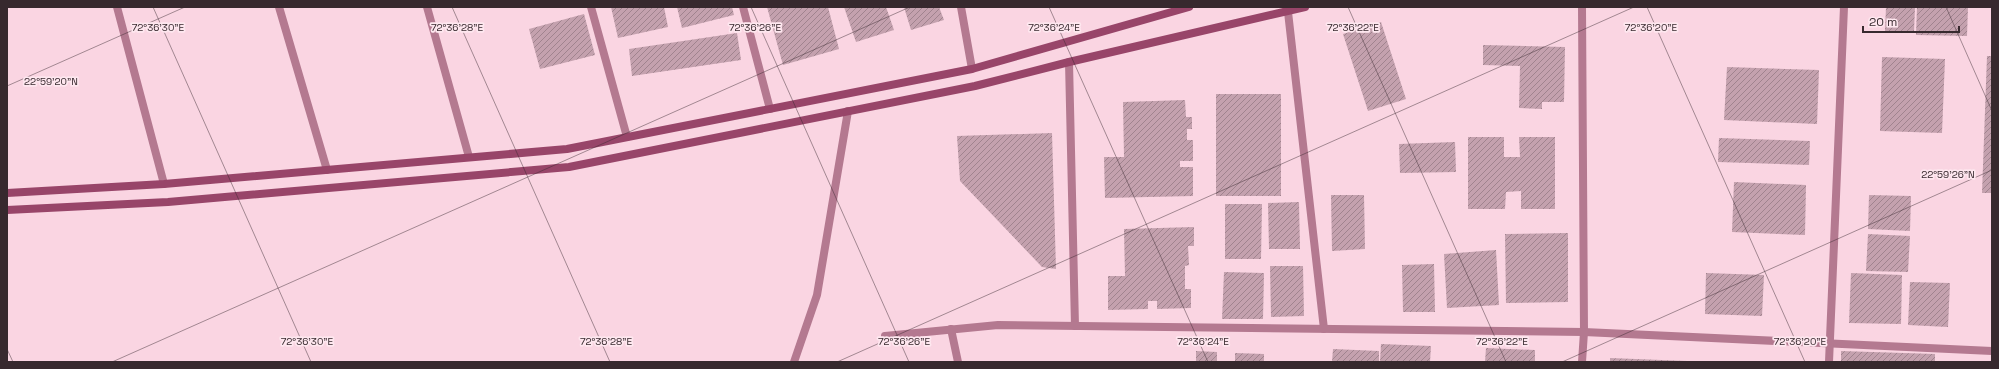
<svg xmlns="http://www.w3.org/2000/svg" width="1999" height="369" viewBox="0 0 1999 369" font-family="'Space Grotesk',sans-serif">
  <defs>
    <pattern id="building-hatch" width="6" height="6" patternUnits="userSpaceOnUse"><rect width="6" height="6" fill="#c4a1ae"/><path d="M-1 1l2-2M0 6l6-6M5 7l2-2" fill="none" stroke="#a0838e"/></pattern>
  </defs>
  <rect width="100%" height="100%" fill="#fad5e2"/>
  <g fill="url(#building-hatch)">
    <path d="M611,7H664L668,27L618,38Z"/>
    <path d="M677,7H732L734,15L682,28Z"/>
    <path d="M767,7H828L839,49L783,65Z"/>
    <path d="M844,7H886L894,30L856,42Z"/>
    <path d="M904,7H939L944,20L911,30Z"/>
    <path d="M1886,7H1915L1914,32L1885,31Z"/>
    <path d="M1917,7H1968L1967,36L1916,35Z"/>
    <path d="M584,14L595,55L540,69L529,29Z"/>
    <path d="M1381,22L1406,99L1368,111L1343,34Z"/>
    <path d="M737,33L741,60L632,76L629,49Z"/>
    <path d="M1483,45L1565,47L1564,102H1542V109L1519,108L1520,66L1483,65Z"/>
    <path d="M1987,56H1992V193H1982Z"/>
    <path d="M1882,57L1945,59L1942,133L1880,131Z"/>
    <path d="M1727,67L1819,70L1817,124L1724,120Z"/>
    <rect x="1216" y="94" width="65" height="102"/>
    <path d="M1185,100L1186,117H1192V129H1187V140H1193V161H1180V167H1193V196L1105,198L1104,157H1124L1123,102Z"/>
    <path d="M1052,133L1056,269L1042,267L960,181L957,136Z"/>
    <path d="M1468,137H1504V157H1520L1519,137H1555V209H1521V191L1506,192L1505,209H1468Z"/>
    <path d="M1719,138L1810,141L1809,165L1718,162Z"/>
    <path d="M1455,142L1456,172L1400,173L1399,144Z"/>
    <path d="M1734,182L1806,185L1805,235L1732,232Z"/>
    <path d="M1331,195H1364L1365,249L1332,251Z"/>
    <path d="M1869,195L1911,196L1910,231L1868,229Z"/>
    <path d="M1299,202L1300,249H1269L1268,203Z"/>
    <path d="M1225,204H1262L1261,259H1225Z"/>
    <path d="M1194,227V246H1188L1189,265L1185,266V289H1191V308L1157,309V301H1148V309L1108,310V276H1125L1124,229Z"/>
    <path d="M1568,233V302L1506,303L1505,234Z"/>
    <path d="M1868,234L1910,236L1908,272L1866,271Z"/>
    <path d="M1496,250L1499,305L1447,308L1444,254Z"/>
    <path d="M1434,264L1435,312H1403L1402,265Z"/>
    <path d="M1270,266H1303L1304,316L1271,317Z"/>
    <path d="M1224,272L1264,273L1263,319H1222Z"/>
    <path d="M1706,273L1764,275L1762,316L1705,314Z"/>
    <path d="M1851,273L1902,275L1901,324L1849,323Z"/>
    <path d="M1910,282L1950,283L1948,327L1908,325Z"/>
    <path d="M1381,344L1431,346L1430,362H1380Z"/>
    <path d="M1486,348L1535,350V362H1485Z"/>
    <path d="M1333,349L1379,351V362H1332Z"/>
    <path d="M1196,351L1217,352V362H1196Z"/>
    <path d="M1841,351L1935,354V362H1841Z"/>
    <path d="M1235,353L1264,354V362H1235Z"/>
    <path d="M1610,358L1687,361V362H1610Z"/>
  </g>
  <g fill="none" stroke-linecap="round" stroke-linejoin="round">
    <g stroke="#b47990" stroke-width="8">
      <path d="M117,7L164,184"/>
      <path d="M279,7L327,170"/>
      <path d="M427,7L469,157"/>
      <path d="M591,7L627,137"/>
      <path d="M743,7L770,109"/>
      <path d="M961,7L972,69"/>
      <path d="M1582,7L1584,332L1582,362"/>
      <path d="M1288,12L1324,329"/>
      <path d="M1069,62L1075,326"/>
      <path d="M951,329L958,362"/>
      <path d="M885,336L998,325L1584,332L1992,351"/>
      <path d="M794,362L817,295L848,111"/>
      <path d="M1829,362L1844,7"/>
    </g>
    <g stroke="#984569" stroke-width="8">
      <path d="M7,193L164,184L567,149L972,69L1189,7"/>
      <path d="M7,210L168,202L569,167L975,86L1069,62L1305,7"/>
    </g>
  </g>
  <path fill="none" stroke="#37292e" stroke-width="1" stroke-opacity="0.45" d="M153,7L311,362M452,7L610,362M751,7L909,362M1049,7L1208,362M1348,7L1506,362M1647,7L1805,362M1946,7L1992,111M7,86L185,7M7,349L13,362M112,362L910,7M837,362L1634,7M1562,362L1992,170"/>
  <g font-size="10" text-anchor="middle" fill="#37292e" stroke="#fee7ef" stroke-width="3.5" stroke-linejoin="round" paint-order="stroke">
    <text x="158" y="31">72°36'30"E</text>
    <text x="457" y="31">72°36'28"E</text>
    <text x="755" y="31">72°36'26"E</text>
    <text x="1054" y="31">72°36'24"E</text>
    <text x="1353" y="31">72°36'22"E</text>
    <text x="1651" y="31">72°36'20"E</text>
    <text x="51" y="85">22°59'20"N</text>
    <text x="1948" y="178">22°59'26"N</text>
    <text x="307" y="345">72°36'30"E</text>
    <text x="606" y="345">72°36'28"E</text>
    <text x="904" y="345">72°36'26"E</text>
    <text x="1203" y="345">72°36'24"E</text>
    <text x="1502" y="345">72°36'22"E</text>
    <text x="1800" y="345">72°36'20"E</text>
  </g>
  <rect width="1999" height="369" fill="none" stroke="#37292e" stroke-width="16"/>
  <path d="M1863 26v6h96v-6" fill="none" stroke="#37292e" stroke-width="2"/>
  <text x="1869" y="26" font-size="12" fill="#37292e" stroke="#fee7ef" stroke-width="3" paint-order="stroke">20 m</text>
</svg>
